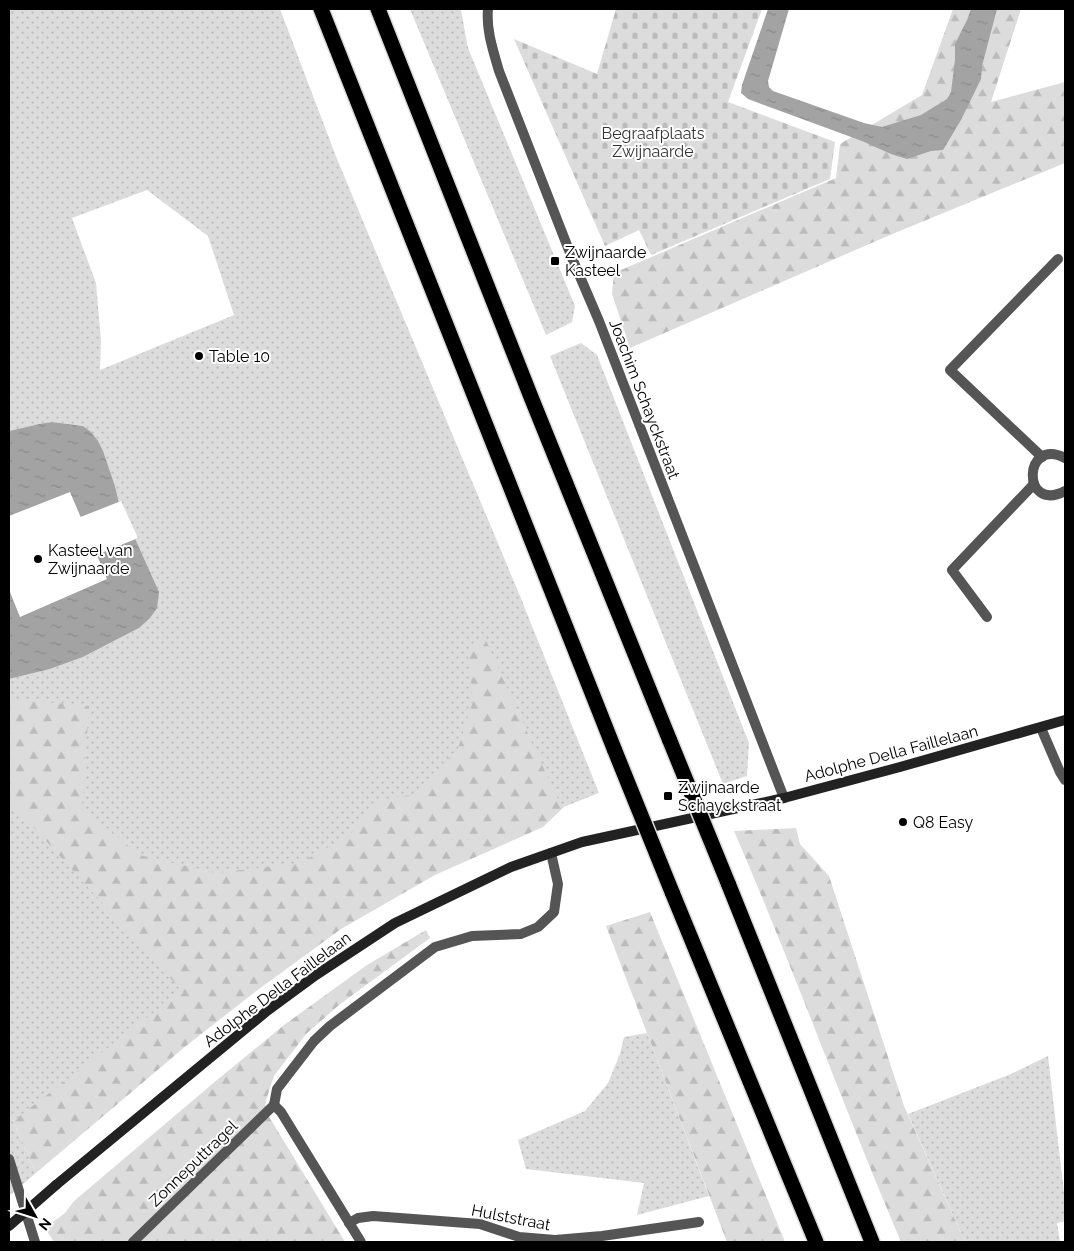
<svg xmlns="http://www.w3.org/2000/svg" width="1074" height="1251" viewBox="0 0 1074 1251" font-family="Raleway,sans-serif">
  <defs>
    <pattern id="grass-dots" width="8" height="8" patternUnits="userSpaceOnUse" patternTransform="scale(1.25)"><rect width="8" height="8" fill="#dcdcdc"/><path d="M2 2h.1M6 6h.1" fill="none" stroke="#bbb" stroke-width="1.8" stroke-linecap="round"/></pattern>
    <pattern id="forest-firs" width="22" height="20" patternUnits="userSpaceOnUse" patternTransform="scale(1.25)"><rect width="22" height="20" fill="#dcdcdc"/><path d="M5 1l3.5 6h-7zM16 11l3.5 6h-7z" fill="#bbb"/></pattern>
    <pattern id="cemetery-stones" width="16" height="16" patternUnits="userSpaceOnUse" patternTransform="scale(1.25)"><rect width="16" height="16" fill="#dcdcdc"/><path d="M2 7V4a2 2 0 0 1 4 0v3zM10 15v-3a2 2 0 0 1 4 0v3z" fill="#bbb"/></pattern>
    <pattern id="water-ripples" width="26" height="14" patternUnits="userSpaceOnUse" patternTransform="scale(1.25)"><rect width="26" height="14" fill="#a3a3a3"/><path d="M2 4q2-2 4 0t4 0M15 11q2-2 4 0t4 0" fill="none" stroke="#8b8b8b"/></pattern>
  </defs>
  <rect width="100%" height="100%" fill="#fff"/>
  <g fill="url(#grass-dots)" fill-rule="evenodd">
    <path d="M9,9H280L337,159L520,596L599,793L452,851L13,1121L36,1173L9,1196V679L50,669L83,657L139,628L119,503L115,486L107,464L83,426L52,422L39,424L9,431ZM147,190L208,236L234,315L100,370L101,340L96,283L72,218Z"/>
    <path d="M410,9H468L461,10L468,48L575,306L572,322L546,335Z"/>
    <path d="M581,343L597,355L749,743L747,776L723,784L550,356Z"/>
    <path d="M647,1033L709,1196L637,1215L644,1183L526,1169L518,1140L585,1111L608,1083L620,1054L624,1037Z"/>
    <path d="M1048,1056L1065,1201V1221L1057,1223L1060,1242H965L908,1114L1011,1074Z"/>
  </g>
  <g fill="url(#forest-firs)">
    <path d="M953,9H1021L991,102L1065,82V163L890,235L630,348L612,294L614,273L836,178L840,144L922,95Z"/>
    <path d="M484,636L542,765L559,801L564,807L543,827L435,875L341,929L255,992L186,1046L36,1173L13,1121L182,991L9,800V701H35L89,706L82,807L139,855L216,873L300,863L350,835L375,801L416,794L458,749L473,701L468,653Z"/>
    <path d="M796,828L800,844L829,876L904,1106L965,1242H901C843,1106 793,967 734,831Z"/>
    <path d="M650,912L785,1242H727L606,926Z"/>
    <path d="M426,930L430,938L339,1005L306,1034L274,1076L266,1100L265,1110L345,1242H54L45,1228L65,1213L74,1201L217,1080L284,1025L367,965Z"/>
  </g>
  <path fill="url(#cemetery-stones)" d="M616,9H762L728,102L835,142L830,179L651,255L639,230L605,246L514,39L597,74Z"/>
  <g fill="url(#water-ripples)">
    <path d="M768,9H789L768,81L769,87L773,91L864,123L882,127L921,115L947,99L951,92L955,60V44L967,20L971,9H997L982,66L981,79L961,120L943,150L931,151L907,159L891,154L862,141L748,99L741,93L742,85Z"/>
    <path d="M52,422L83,426L91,432L98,441L103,451L115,486L119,503L159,592L157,608L150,618L139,628L83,657L50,669L9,679V593L10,592L20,617L107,579L70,492L9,516V431L39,424Z"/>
  </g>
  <path fill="#fff" d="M121,501L138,538L94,556L78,518Z"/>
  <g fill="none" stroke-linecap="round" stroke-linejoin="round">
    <g stroke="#dbdbdb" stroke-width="18">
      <g id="motorway">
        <path d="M321,9L615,751"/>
        <path d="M378,9L531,397L670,741"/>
        <path d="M728,883L872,1242"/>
        <path d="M672,892L816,1242"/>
      </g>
    </g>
    <g stroke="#555" stroke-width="10">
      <path d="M488,9C486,30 493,50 499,71L572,258L599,321L784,798"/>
      <path d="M1042,457L950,370L1058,259"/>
      <path d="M1065,458C1023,436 1021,514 1065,491"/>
      <path d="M987,617L952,570L1034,484"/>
      <path d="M1041,728L1060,772L1065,780"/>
      <path d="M274,1105L277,1089L314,1041L330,1026L435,947L472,936L521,934L538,927L554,912L558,884L551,853"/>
      <path d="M274,1105L281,1112L361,1242"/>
      <path d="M9,1159L35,1242"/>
      <path d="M349,1223L358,1218L373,1216L480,1224L519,1237L555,1240L602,1236L699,1222"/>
      <path d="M133,1242L274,1105"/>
    </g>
    <path stroke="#222" stroke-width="10" d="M56,1185L267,1011L316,975L395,923L511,867L582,842L784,798L900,767L1065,720"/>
    <use href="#motorway" stroke="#000" stroke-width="15"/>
    <g stroke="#dbdbdb" stroke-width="18" stroke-linecap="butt">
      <g id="motorway-bridge">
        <path d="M670,741L728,883"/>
        <path d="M615,751L672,892"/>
      </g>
    </g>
    <path stroke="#222" stroke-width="10" d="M9,1226L56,1185"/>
    <use href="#motorway-bridge" stroke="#000" stroke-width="15"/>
  </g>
  <g fill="#000" stroke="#fff" stroke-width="2">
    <rect x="550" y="256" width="10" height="10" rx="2.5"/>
    <circle cx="199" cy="356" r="5"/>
    <circle cx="38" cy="559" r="5"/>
    <rect x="663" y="791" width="10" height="10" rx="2.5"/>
    <circle cx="903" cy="822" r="5"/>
  </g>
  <g text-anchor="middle" stroke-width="4" stroke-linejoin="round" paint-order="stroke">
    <g font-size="16" fill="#333" stroke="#fff">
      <text x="653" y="139">Begraafplaats<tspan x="653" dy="18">Zwijnaarde</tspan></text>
    </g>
    <g font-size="16" fill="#000" stroke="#fff" text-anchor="start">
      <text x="565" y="258">Zwijnaarde<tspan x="565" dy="18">Kasteel</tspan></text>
      <text x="209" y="362">Table 10</text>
      <text x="48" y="556">Kasteel van<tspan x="48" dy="18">Zwijnaarde</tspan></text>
      <text x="678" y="793">Zwijnaarde<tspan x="678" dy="18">Schayckstraat</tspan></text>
      <text x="913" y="828">Q8 Easy</text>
    </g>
    <g font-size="16" fill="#000" stroke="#fff">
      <text transform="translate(645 399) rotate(69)" y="6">Joachim Schayckstraat</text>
      <text transform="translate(891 753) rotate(-15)" y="6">Adolphe Della Faillelaan</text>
      <text transform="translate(277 989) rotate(-37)" y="6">Adolphe Della Faillelaan</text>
      <text transform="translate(193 1163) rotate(-44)" y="6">Zonneputtragel</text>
      <text transform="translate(511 1217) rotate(11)" y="6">Hulststraat</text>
    </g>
  </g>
  <rect width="1074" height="1251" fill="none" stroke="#000000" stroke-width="20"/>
  <g transform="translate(35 1216) rotate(129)" stroke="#ffffff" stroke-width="4" paint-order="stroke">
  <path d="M0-4L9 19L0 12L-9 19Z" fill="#000000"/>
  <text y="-8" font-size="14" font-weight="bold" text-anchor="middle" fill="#000000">N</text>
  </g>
</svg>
